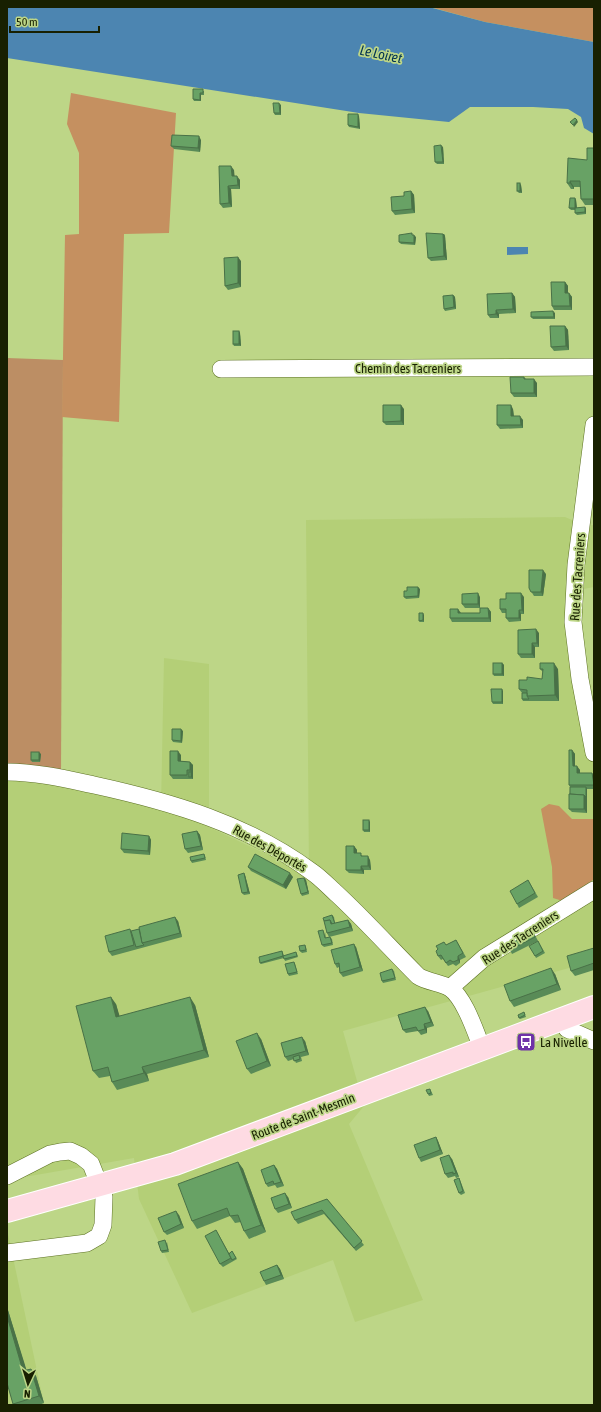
<svg xmlns="http://www.w3.org/2000/svg" width="601" height="1412" viewBox="0 0 601 1412" font-family="'Asap Condensed',sans-serif">
  <rect width="100%" height="100%" fill="#bdd687"/>
  <g fill="#b4cf77">
    <path d="M565,517L586,526L594,525V587L568,592L594,724V961L343,1031L364,1106L349,1124L423,1300L355,1322L333,1260L192,1313L139,1199L134,1158L7,1180V781L58,784L161,806L164,658L209,664V806L198,822L309,874L306,520Z"/>
    <path d="M7,1229L44,1404L41,1405H7Z"/>
  </g>
  <path fill="#bc8e64" d="M7,358L63,360L61,774L7,768Z"/>
  <g fill="#c59060">
    <path d="M430,7H594V42L485,22Z"/>
    <path d="M71,93L176,113L169,233L124,234L119,422L62,417L65,235L79,234V153L67,124Z"/>
    <path d="M549,804L559,806L572,819H594V879L566,902L553,898L552,867L541,809Z"/>
  </g>
  <g fill="#4c85b1">
    <path d="M7,7H429L485,22L594,42V134L584,128L581,117L568,109L533,107H470L449,122L359,113L7,58Z"/>
    <path d="M507,247H528V254L507,255Z"/>
  </g>
  <g fill="none" stroke-linecap="round" stroke-linejoin="round">
    <g stroke="#5d7223" stroke-width="18">
      <g id="minor">
        <path d="M221,369L594,367"/>
        <path d="M594,425L576,565L573,622L580,679L594,753"/>
        <path d="M7,772C36,772 66,779 94,785C172,802 247,824 312,872C321,878 329,887 337,894C365,920 391,949 418,976C427,982 442,983 450,988C465,999 475,1031 482,1048"/>
        <path d="M450,988L484,958L594,890"/>
        <path d="M561,1019L567,1029L594,1041"/>
        <path d="M7,1176L50,1154L60,1152L70,1151L81,1156L91,1164L104,1197L103,1225L99,1236L87,1243L7,1253"/>
      </g>
    </g>
    <g stroke="#fff" stroke-width="24">
      <path id="major" d="M7,1211L175,1164L594,1007"/>
    </g>
    <use href="#minor" stroke="#fff" stroke-width="17"/>
    <use href="#major" stroke="#fedbe3" stroke-width="22"/>
  </g>
  <g fill="#598b57">
    <path d="M193,89L204,91V95H201V101H194L193,99Z"/>
    <path d="M281,105V115H275L274,113Z"/>
    <path d="M359,116L360,129L349,127L348,125Z"/>
    <path d="M201,140L200,152L174,149L171,146Z"/>
    <path d="M443,147L444,164H437L435,162Z"/>
    <path d="M594,148V205H585L581,199L580,187H574V189H571L567,183L587,160Z"/>
    <path d="M234,170V176L240,180V189H231L232,207L223,208L220,204Z"/>
    <path d="M521,185L522,193H519L517,191Z"/>
    <path d="M411,191L414,195L415,213L395,215L392,211L404,196Z"/>
    <path d="M575,198L576,200L577,208L585,207L586,209V214L577,215L575,213V210H571L569,208Z"/>
    <path d="M439,234H444L445,236L447,260L431,261L428,258Z"/>
    <path d="M416,237L415,245L401,244L399,242Z"/>
    <path d="M241,261V287L228,290L225,286Z"/>
    <path d="M565,282L568,286V293H569L572,297V310H554L552,306Z"/>
    <path d="M512,293L515,297L516,313L499,314V318H490L488,315Z"/>
    <path d="M453,295L455,297L456,309L445,311L444,309Z"/>
    <path d="M555,313V319H533L531,317Z"/>
    <path d="M565,326L568,330L569,350L554,351L551,347Z"/>
    <path d="M239,331L240,333L241,346H234L233,344Z"/>
    <path d="M524,377L526,379L537,383V397H514L511,393Z"/>
    <path d="M404,409V425H386L383,422Z"/>
    <path d="M513,409L514,416L523,420V428L500,429L497,425Z"/>
    <path d="M546,574L543,596H534L529,588Z"/>
    <path d="M420,589L419,598L406,599L404,597L407,591Z"/>
    <path d="M480,597V608H465L462,604Z"/>
    <path d="M524,597V614H521V621L509,622L506,618V613H502L500,609L506,599Z"/>
    <path d="M488,608L491,612V622H452L450,618L461,613H480Z"/>
    <path d="M424,615V622H420L419,621Z"/>
    <path d="M539,633V647H535V658H521L518,654Z"/>
    <path d="M502,663L504,665V676H494L493,674Z"/>
    <path d="M540,669H558L559,701H523L522,699V693L519,689L527,680L542,679L543,672Z"/>
    <path d="M503,691V704H493L492,702Z"/>
    <path d="M183,731L182,743L173,742L172,740Z"/>
    <path d="M572,750L575,754V766L580,770V773H592L594,776V789H587V813L572,812L569,809L570,787L569,785Z"/>
    <path d="M41,754L40,762H32L31,760Z"/>
    <path d="M181,755V761L190,762L193,765V779H173L170,775Z"/>
    <path d="M370,822V832H364L363,830Z"/>
    <path d="M197,831L200,835L203,850L188,853L185,849Z"/>
    <path d="M149,836L151,840L150,855L124,853L121,849Z"/>
    <path d="M354,846L357,850V853L370,860L371,870H364V874L349,873L346,870Z"/>
    <path d="M204,854L205,856L206,860L192,863L191,861Z"/>
    <path d="M248,867L293,877L286,889L251,871Z"/>
    <path d="M244,873L245,875L250,894L244,895L242,893Z"/>
    <path d="M304,878L306,880L309,894L302,896L301,894Z"/>
    <path d="M528,880L538,897L519,908L517,904Z"/>
    <path d="M332,915L334,917L335,923L348,920L351,924L353,931L329,937L327,933Z"/>
    <path d="M178,921L182,937L112,956L109,952L131,931Z"/>
    <path d="M533,931L538,941L512,954L510,950Z"/>
    <path d="M325,932L326,938L330,937L332,939L333,945L324,947L322,945Z"/>
    <path d="M456,940L466,957L460,960V963L456,966L453,964L448,966L443,959L441,960L438,956L446,945Z"/>
    <path d="M538,941L545,953L536,958L535,956Z"/>
    <path d="M305,945L306,947L307,952L302,953L300,951Z"/>
    <path d="M356,947L363,971L343,977L340,973L339,967L337,968L335,964Z"/>
    <path d="M594,948V970L575,976L571,971Z"/>
    <path d="M282,951L283,953L284,956L297,954L298,957L285,961L284,958L261,964L260,963Z"/>
    <path d="M294,962L295,964L298,974L289,976L288,974Z"/>
    <path d="M392,969L394,971L396,980L383,983L382,981Z"/>
    <path d="M555,974L561,990L514,1007L510,1001Z"/>
    <path d="M116,1004L119,1016L195,1005L209,1057L147,1074L149,1081L117,1090L112,1082L110,1076L99,1078L93,1071Z"/>
    <path d="M428,1011L434,1026L427,1028V1033L421,1035L418,1031L406,1033L403,1030Z"/>
    <path d="M524,1012L526,1017L520,1019L519,1018Z"/>
    <path d="M261,1039L271,1066L251,1074L247,1069Z"/>
    <path d="M305,1041L309,1055L301,1057L302,1061L296,1063L294,1059L288,1061L285,1057Z"/>
    <path d="M431,1091L433,1095L429,1096L428,1094Z"/>
    <path d="M436,1137L438,1141L443,1154L421,1162L419,1158Z"/>
    <path d="M452,1159L459,1177L456,1178L455,1176L448,1178L445,1174Z"/>
    <path d="M238,1162L243,1169L266,1232L249,1239L244,1231L241,1222L235,1223L230,1216L197,1229L192,1221Z"/>
    <path d="M274,1165L277,1169L284,1186L277,1188L275,1185L268,1187L266,1184Z"/>
    <path d="M459,1178L460,1180L465,1193L461,1195L459,1193Z"/>
    <path d="M288,1197L292,1208L278,1213L275,1209Z"/>
    <path d="M327,1199L364,1245L356,1251L324,1214L298,1224L295,1220Z"/>
    <path d="M179,1215L184,1228L167,1235L164,1232Z"/>
    <path d="M216,1230L229,1253L232,1251L237,1259L223,1267L220,1264Z"/>
    <path d="M167,1242L169,1252L162,1253L161,1251Z"/>
    <path d="M277,1265L280,1269L284,1279L266,1285L264,1281Z"/>
    <path d="M7,1307L26,1370L31,1369L36,1376L44,1403L39,1405H14L13,1404L8,1385H7Z"/>
  </g>
  <g fill="#497147">
    <path d="M200,93L201,95V101L200,100Z"/>
    <path d="M279,103L281,105V115L280,113Z"/>
    <path d="M358,114L359,116L360,129L358,127Z"/>
    <path d="M577,120L578,122L574,127L573,125Z"/>
    <path d="M199,136L201,140L200,152L198,148Z"/>
    <path d="M441,145L443,147L444,164L443,162Z"/>
    <path d="M231,166L234,170L235,180L232,176Z"/>
    <path d="M237,176L240,180V189L238,185Z"/>
    <path d="M570,181L574,187V189L570,183Z"/>
    <path d="M520,183L521,185L522,193L520,191Z"/>
    <path d="M228,186L231,189L232,207L229,203Z"/>
    <path d="M411,191L414,195L415,213L412,209Z"/>
    <path d="M575,198L576,200L577,210L575,208Z"/>
    <path d="M585,207L586,209V214L585,212Z"/>
    <path d="M443,234H444L445,236L447,260L444,256Z"/>
    <path d="M414,235L416,237L415,245L414,243Z"/>
    <path d="M238,257L241,261V287L238,283Z"/>
    <path d="M565,282L568,286V297L565,293Z"/>
    <path d="M512,293L515,297L516,313L513,309Z"/>
    <path d="M569,293L572,297V310L570,306Z"/>
    <path d="M453,295L455,297L456,309L454,307Z"/>
    <path d="M496,310L499,314V318L496,314Z"/>
    <path d="M553,311L555,313V319L554,317Z"/>
    <path d="M565,326L568,330L569,350L566,346Z"/>
    <path d="M239,331L240,333L241,346L239,344Z"/>
    <path d="M534,379L537,383V397L534,393Z"/>
    <path d="M401,405L404,409V425L401,421Z"/>
    <path d="M511,405L513,409L514,420L511,416Z"/>
    <path d="M520,416L523,420V428L521,425Z"/>
    <path d="M543,570L546,574L543,596L541,592Z"/>
    <path d="M418,587L420,589L419,598L418,596Z"/>
    <path d="M478,593L480,597V608L478,604Z"/>
    <path d="M521,593L524,597V614L522,610Z"/>
    <path d="M488,608L491,612V622L489,618Z"/>
    <path d="M458,609L461,613V617L458,613Z"/>
    <path d="M519,610L521,614V621L519,618Z"/>
    <path d="M423,613L424,615V622L423,620Z"/>
    <path d="M536,629L539,633V647L537,643Z"/>
    <path d="M532,643L535,647V658L532,654Z"/>
    <path d="M502,663L504,665V676L502,674Z"/>
    <path d="M554,663L558,669L559,701L555,695Z"/>
    <path d="M502,689L503,691V704L502,702Z"/>
    <path d="M181,729L183,731L182,743L181,741Z"/>
    <path d="M572,750L575,754V770L573,766Z"/>
    <path d="M178,751L181,755V765L178,761Z"/>
    <path d="M39,752L41,754L40,762L39,760Z"/>
    <path d="M190,762L193,765V779L191,777V772L190,770Z"/>
    <path d="M577,766L580,770V777L577,773Z"/>
    <path d="M586,787L587,789V813L584,809V795Z"/>
    <path d="M369,820L370,822V832L369,830Z"/>
    <path d="M197,831L200,835L203,850L201,846Z"/>
    <path d="M149,836L151,840L150,855L148,851Z"/>
    <path d="M354,846L357,850V857L354,853Z"/>
    <path d="M368,856L370,860L371,870L368,866Z"/>
    <path d="M361,866L364,870V874L361,870Z"/>
    <path d="M244,873L245,875L250,894L248,892Z"/>
    <path d="M290,873L293,877L286,889L283,885Z"/>
    <path d="M304,878L306,880L309,894L308,892Z"/>
    <path d="M175,917L178,921L182,937L180,933Z"/>
    <path d="M348,920L351,924L353,931L350,927Z"/>
    <path d="M354,944L356,947L363,971L360,967Z"/>
    <path d="M458,956L460,960V963L458,960Z"/>
    <path d="M551,968L555,974L561,990L557,984Z"/>
    <path d="M111,997L116,1004L122,1024L116,1017Z"/>
    <path d="M190,997L195,1005L209,1057L204,1050Z"/>
    <path d="M425,1007L428,1011L434,1026L431,1022Z"/>
    <path d="M424,1024L427,1028V1033L425,1029Z"/>
    <path d="M257,1033L261,1039L271,1066L267,1061Z"/>
    <path d="M302,1037L305,1041L309,1055L306,1051Z"/>
    <path d="M142,1067L147,1074L149,1081L144,1073Z"/>
    <path d="M436,1137L438,1141L443,1154L440,1150Z"/>
    <path d="M449,1155L452,1159L459,1177L456,1173Z"/>
    <path d="M238,1162L243,1169L266,1232L261,1225Z"/>
    <path d="M274,1165L277,1169L284,1186L281,1182Z"/>
    <path d="M285,1193L288,1197L292,1208L289,1204Z"/>
    <path d="M176,1211L179,1215L184,1228L181,1224Z"/>
    <path d="M277,1265L280,1269L284,1279L281,1275Z"/>
    <path d="M7,1307L29,1378L23,1371L7,1316Z"/>
    <path d="M31,1369L36,1376L44,1403L39,1396Z"/>
  </g>
  <g fill="#68a265" stroke="#497147">
    <path d="M193,89H203V93H200V100L193,99Z"/>
    <path d="M273,103H279L280,113H274Z"/>
    <path d="M348,114H358V127L348,125Z"/>
    <path d="M575,118L577,120L573,125L570,122Z"/>
    <path d="M172,135L199,136L198,148L171,146Z"/>
    <path d="M441,145L443,162H435L434,146Z"/>
    <path d="M587,148H594V199H581L580,181H570V183H567L568,158L587,160Z"/>
    <path d="M219,166H231L232,176H237L238,185L228,186L229,203L220,204Z"/>
    <rect x="517" y="183" width="3" height="8"/>
    <path d="M411,191L412,209L392,211L391,197L404,196V192Z"/>
    <path d="M570,198H575V208L585,207V212L575,213V208H569Z"/>
    <path d="M412,233V235H414V243L399,242V235Z"/>
    <path d="M426,233L443,234L444,256L428,258Z"/>
    <path d="M238,257V283L225,286L224,258Z"/>
    <path d="M551,282H565V293H569L570,306H552Z"/>
    <path d="M512,293L513,309L496,310V314L488,315L487,294Z"/>
    <path d="M453,295L454,307L444,309L443,296Z"/>
    <path d="M553,311L554,317H531V312Z"/>
    <path d="M550,326H565L566,346L551,347Z"/>
    <rect x="233" y="331" width="6" height="13"/>
    <path d="M510,377H524V379H534V393H511Z"/>
    <path d="M383,405H401V421L383,422Z"/>
    <path d="M497,405H511V416H520L521,425H497Z"/>
    <path d="M529,570H543L541,592H531L529,588Z"/>
    <path d="M407,587H418V596L404,597V591H407Z"/>
    <path d="M478,593V604H462V594Z"/>
    <path d="M506,593H521L522,610H519V618H506V609H500V599H506Z"/>
    <path d="M480,608H488L489,618H450V609H458V613H480Z"/>
    <path d="M419,613H423V620L419,621Z"/>
    <path d="M536,629L537,643H532V654H518V630Z"/>
    <rect x="493" y="663" width="9" height="11"/>
    <path d="M540,663H554L555,695L527,696V690L519,689V680H527V677L542,679L543,669H540Z"/>
    <path d="M491,689H502V702H492Z"/>
    <path d="M522,693H527V696L529,699H522Z"/>
    <path d="M172,729H181V741L172,740Z"/>
    <path d="M569,750H572L573,766H577V773H592L594,785H569Z"/>
    <path d="M170,751H178V761L190,762V770H187V775H170Z"/>
    <rect x="31" y="752" width="8" height="8"/>
    <rect x="189" y="772" width="2" height="5"/>
    <path d="M570,787H586V797L584,795L570,794Z"/>
    <path d="M569,794L584,795V809H569Z"/>
    <rect x="363" y="820" width="6" height="10"/>
    <path d="M197,831L201,846L185,849L182,834Z"/>
    <path d="M122,833L149,836L148,851L121,849Z"/>
    <path d="M346,846H354V853H361V856H368V866H361V870H346Z"/>
    <path d="M204,854L205,858L191,861L190,857Z"/>
    <path d="M255,854L290,873L283,885L248,867Z"/>
    <path d="M244,873L248,892L242,893L238,875Z"/>
    <path d="M304,878L308,892L301,894L297,879Z"/>
    <path d="M528,880L535,893L517,904L510,891Z"/>
    <path d="M332,915L335,924H332L330,920L324,921L323,918Z"/>
    <path d="M175,917L180,933L142,943L139,927Z"/>
    <path d="M330,920L331,924L348,920L350,927L327,933L324,921Z"/>
    <path d="M130,929L134,945L109,952L105,936Z"/>
    <path d="M139,929L142,943L144,945L136,947L131,931Z"/>
    <path d="M323,930L325,938L330,937L332,943L322,945L318,931Z"/>
    <path d="M533,931L535,937L510,950L507,946Z"/>
    <path d="M456,940L463,953L458,956V960L453,962L450,960L446,963L441,955L438,956L436,951L438,949L436,946L444,942L446,945Z"/>
    <path d="M538,941L543,951L535,956L529,946Z"/>
    <path d="M354,944L360,967L340,973L339,963L335,964L331,950Z"/>
    <path d="M305,945L306,950L300,951L299,946Z"/>
    <path d="M594,948V963L571,971L567,956Z"/>
    <path d="M282,951L283,956L260,963L259,957Z"/>
    <path d="M296,952L297,956L284,959L283,956Z"/>
    <path d="M294,962L297,972L288,974L285,964Z"/>
    <path d="M551,968L557,984L510,1001L504,985Z"/>
    <path d="M392,969L395,978L382,981L380,973Z"/>
    <path d="M111,997L116,1017L190,997L204,1050L142,1067L144,1073L112,1082L108,1067L93,1071L76,1006Z"/>
    <path d="M425,1007L431,1022L424,1024L425,1029L418,1031L416,1027L403,1030L398,1015Z"/>
    <path d="M524,1012L525,1015L519,1018L518,1015Z"/>
    <path d="M257,1033L267,1061L247,1069L236,1041Z"/>
    <path d="M302,1037L306,1051L285,1057L281,1043Z"/>
    <path d="M299,1055L300,1059L294,1061L293,1057Z"/>
    <path d="M430,1089L431,1093L428,1094L426,1090Z"/>
    <path d="M436,1137L440,1150L419,1158L414,1145Z"/>
    <path d="M449,1155L456,1173L453,1174V1172L445,1174L440,1158Z"/>
    <path d="M238,1162L261,1225L244,1231L238,1215L230,1216L227,1208L192,1221L178,1184Z"/>
    <path d="M274,1165L281,1182L274,1184L273,1181L266,1184L261,1170Z"/>
    <path d="M459,1178L463,1191L459,1193L454,1180Z"/>
    <path d="M285,1193L289,1204L275,1209L271,1198Z"/>
    <path d="M327,1199L362,1241L354,1248L322,1210L295,1220L291,1212Z"/>
    <path d="M176,1211L181,1224L164,1232L158,1218Z"/>
    <path d="M216,1230L231,1258L220,1264L205,1236Z"/>
    <path d="M165,1240L168,1250L161,1251L158,1242Z"/>
    <path d="M232,1251L236,1258L232,1260L229,1254Z"/>
    <path d="M277,1265L281,1275L264,1281L260,1272Z"/>
    <path d="M7,1316L23,1371L31,1369L39,1396L13,1404L7,1383Z"/>
  </g>
  <defs>
    <g id="bus-square" transform="scale(1)"><rect x="-9" y="-9" width="18" height="18" rx="4" fill="#6e32a8" stroke="#bdd687"/><path d="M-5-6H5V4H4V6H2V4H-2V6H-4V4H-5ZM-3.5-4V0h7V-4ZM-3.5 1.2v1.5H-2V1.2ZM2 1.2v1.5H3.5V1.2Z" fill="#fff"/></g>
  </defs>
  <g fill-rule="evenodd">
    <use href="#bus-square" x="526" y="1042"/>
  </g>
  <g text-anchor="middle" stroke-width="3.5" stroke-linejoin="round" paint-order="stroke">
    <g font-size="13" fill="#182001" stroke="#bdd687">
      <text x="408" y="373">Chemin des Tacreniers</text>
      <text transform="translate(577 577) rotate(-86)" y="5">Rue des Tacreniers</text>
      <text transform="translate(270 848) rotate(29)" y="5">Rue des Déportés</text>
      <text transform="translate(520 937) rotate(-33)" y="5">Rue des Tacreniers</text>
      <text transform="translate(303 1116) rotate(-21)" y="5">Route de Saint-Mesmin</text>
    </g>
    <g font-size="13" fill="#182001" stroke="#bdd687" text-anchor="start">
      <text x="540" y="1047">La Nivelle</text>
    </g>
    <g font-size="14" font-style="italic" fill="#023351" stroke="#bdd687">
      <text transform="translate(381 54) rotate(12)" y="5">Le Loiret</text>
    </g>
  </g>
  <rect width="601" height="1412" fill="none" stroke="#182001" stroke-width="16"/>
  <g transform="translate(28 1384) rotate(184)" stroke="#bdd687" stroke-width="3" paint-order="stroke">
  <path d="M0-3L7 15L0 10L-7 15Z" fill="#182001"/>
  <text y="-6" font-size="11" font-weight="bold" text-anchor="middle" fill="#182001">N</text>
  </g>
  <path d="M10 26v6h89v-6" fill="none" stroke="#182001" stroke-width="2"/>
  <text x="16" y="26" font-size="12" fill="#182001" stroke="#bdd687" stroke-width="3" paint-order="stroke">50 m</text>
</svg>
